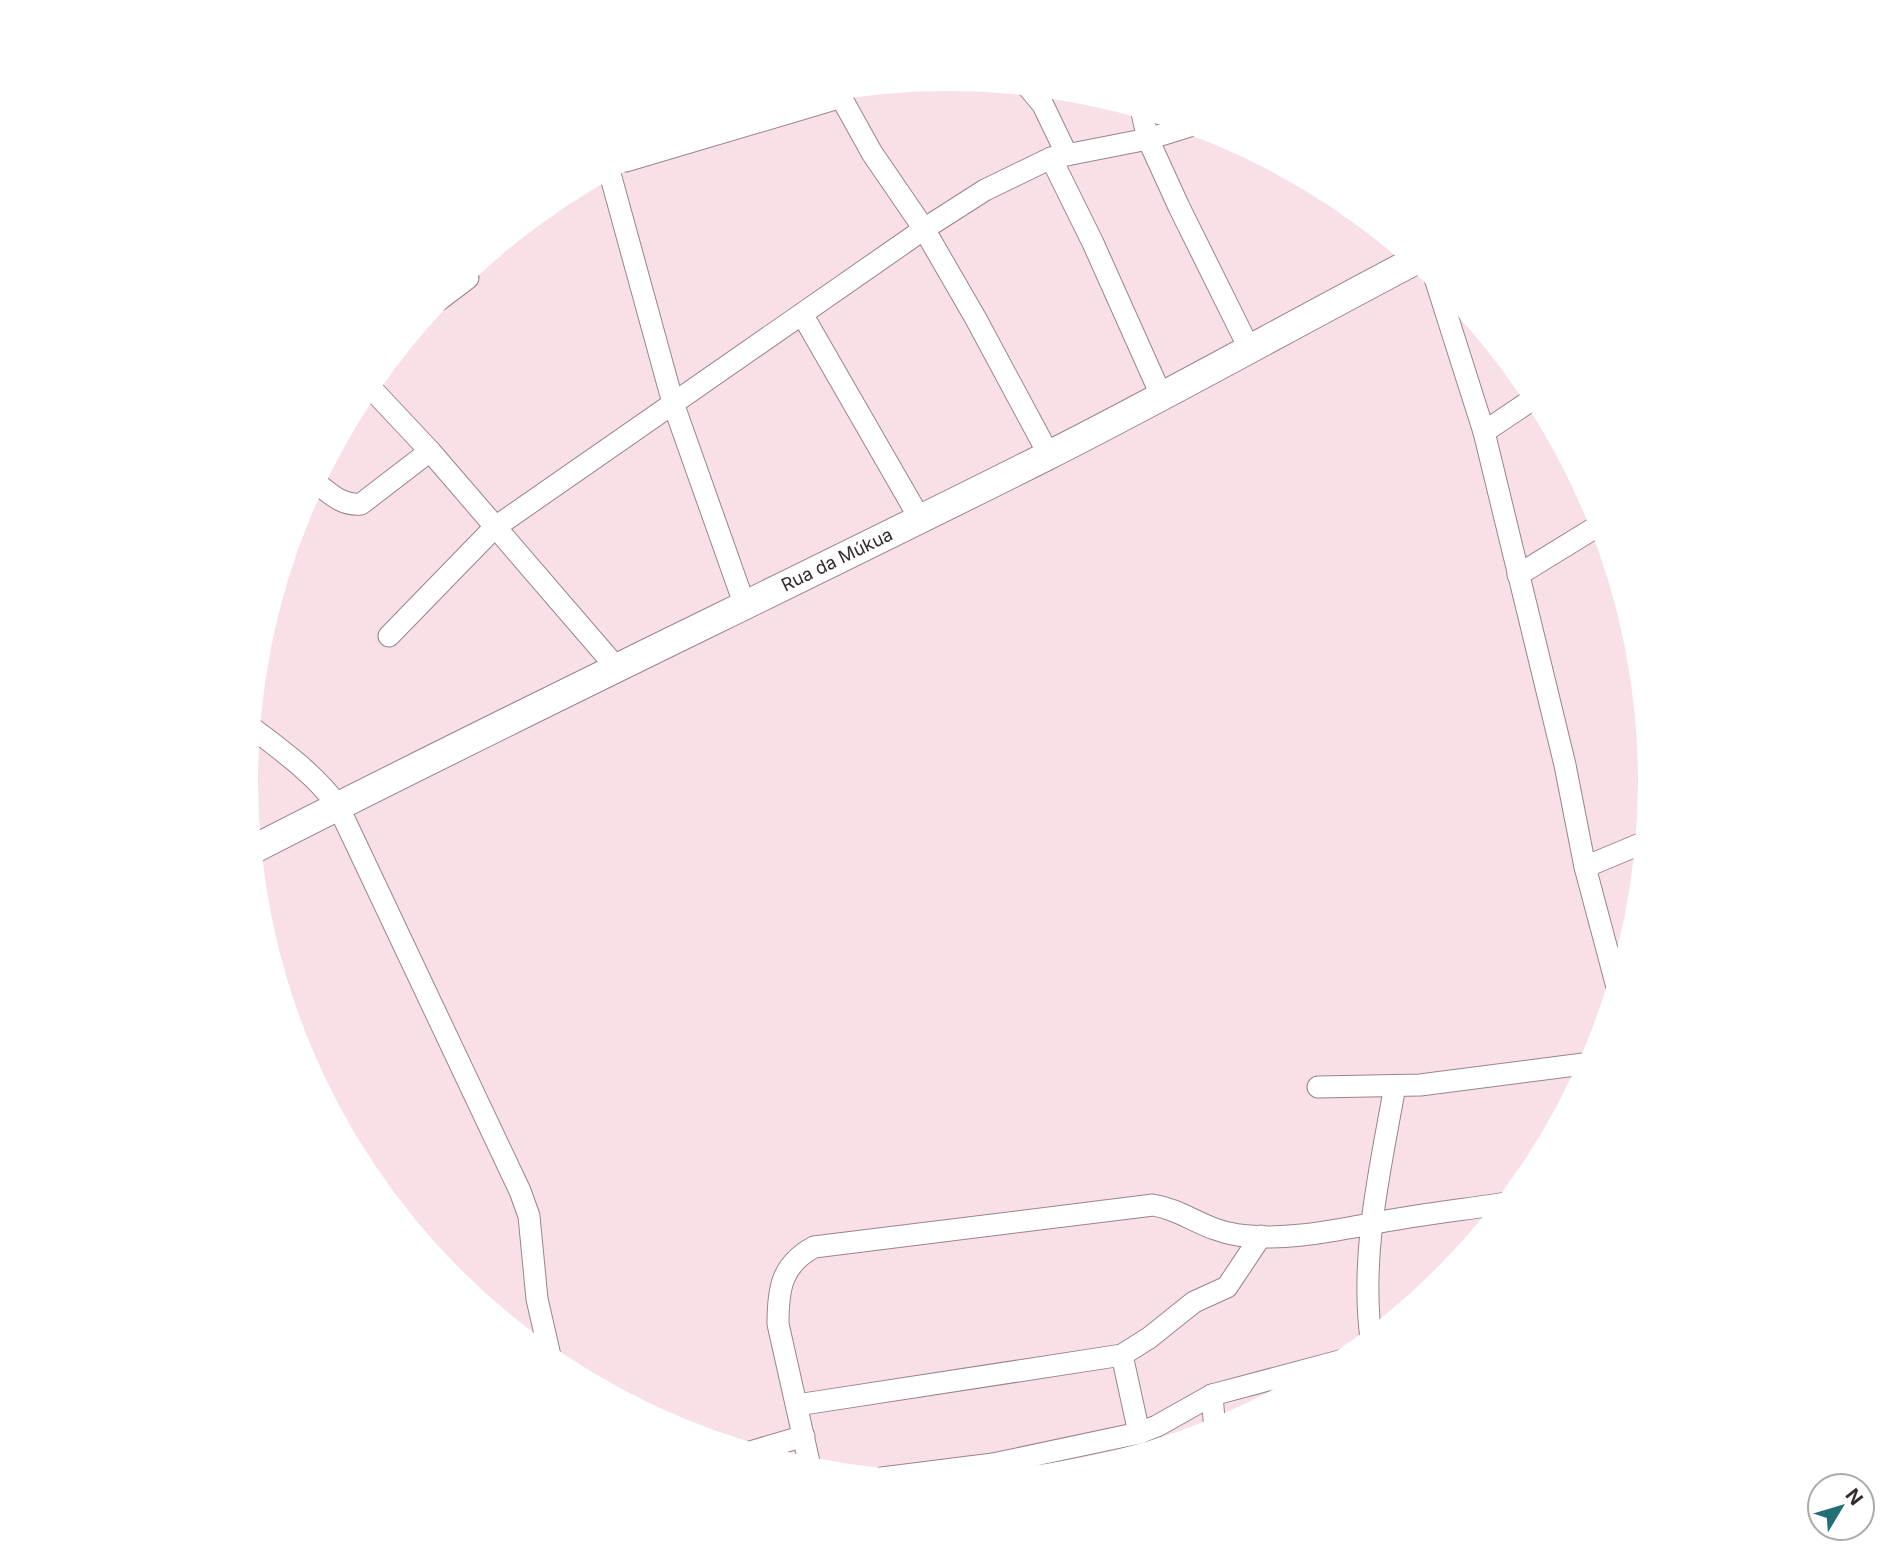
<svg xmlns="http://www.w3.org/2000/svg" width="1897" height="1563" viewBox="0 0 1897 1563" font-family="Inter,sans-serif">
  <rect width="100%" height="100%" fill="#f8e0e6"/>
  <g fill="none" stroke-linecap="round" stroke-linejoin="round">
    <g stroke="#9a848a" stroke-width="23">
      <g id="street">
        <path d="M1028,87L1043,105L1067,155"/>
        <path d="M837,90L872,153L924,229L976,319L1049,455"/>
        <path d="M1141,109L1148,139L1179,207L1249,348"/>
        <path d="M1051,158L1093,243L1161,395"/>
        <path d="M626,161L842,97"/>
        <path d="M609,170L673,403L745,606"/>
        <path d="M1434,275L1484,432L1565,765L1585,867L1617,987"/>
        <path d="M439,300L468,278"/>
        <path d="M802,314L920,519"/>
        <path d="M369,386L430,451L616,667"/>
        <path d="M1484,432L1536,397"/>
        <path d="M315,482C330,493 341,506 361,504L430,451"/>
        <path d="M1518,575L1601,524"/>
        <path d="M389,636L494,528L924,229L985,190L1051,158L1148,139L1193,125"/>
        <path d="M251,727C282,751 315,774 338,806L520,1191L529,1216L537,1299L551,1360"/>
        <path d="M1585,867L1645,842"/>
        <path d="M1318,1087L1420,1085L1591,1063"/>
        <path d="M1371,1339C1360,1254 1380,1170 1395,1086"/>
        <path d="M1122,1355L1139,1433"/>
        <path d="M1212,1395L1215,1431"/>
        <path d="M797,1405L1122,1355L1149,1338L1194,1302L1227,1287L1261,1236"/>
        <path d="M750,1452L804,1436"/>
        <path d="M811,1471L778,1324C778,1289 781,1265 814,1247L1153,1205C1184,1210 1203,1230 1238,1235C1282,1241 1327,1232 1370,1224C1415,1215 1461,1210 1507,1203"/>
        <path d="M882,1478L993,1464L1139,1433L1157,1426L1212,1395L1347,1359"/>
      </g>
    </g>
    <g stroke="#9a848a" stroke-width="30">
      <path id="secondary" d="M252,850C515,715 782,589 1045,457C1170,394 1292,325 1416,260"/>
    </g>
    <use href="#street" stroke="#fff" stroke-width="21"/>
    <use href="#secondary" stroke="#fff" stroke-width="28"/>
  </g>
  <g text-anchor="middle" stroke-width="7" stroke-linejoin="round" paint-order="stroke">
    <g font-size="18" fill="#342b2d" stroke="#fff">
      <text transform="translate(837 560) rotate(-26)" y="6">Rua da Múkua</text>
    </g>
  </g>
  <path d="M0 0H1897V1563H0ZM258 781a690 690 0 1 1 1380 0a690 690 0 1 1-1380 0Z" fill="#fff" fill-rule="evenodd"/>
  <g transform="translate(1841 1507) rotate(52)"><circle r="33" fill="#ffffff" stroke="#aeaaab" stroke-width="2"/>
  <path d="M0-5L12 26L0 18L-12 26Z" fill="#246e76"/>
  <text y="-10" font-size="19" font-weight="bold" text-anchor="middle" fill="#342b2d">N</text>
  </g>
</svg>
